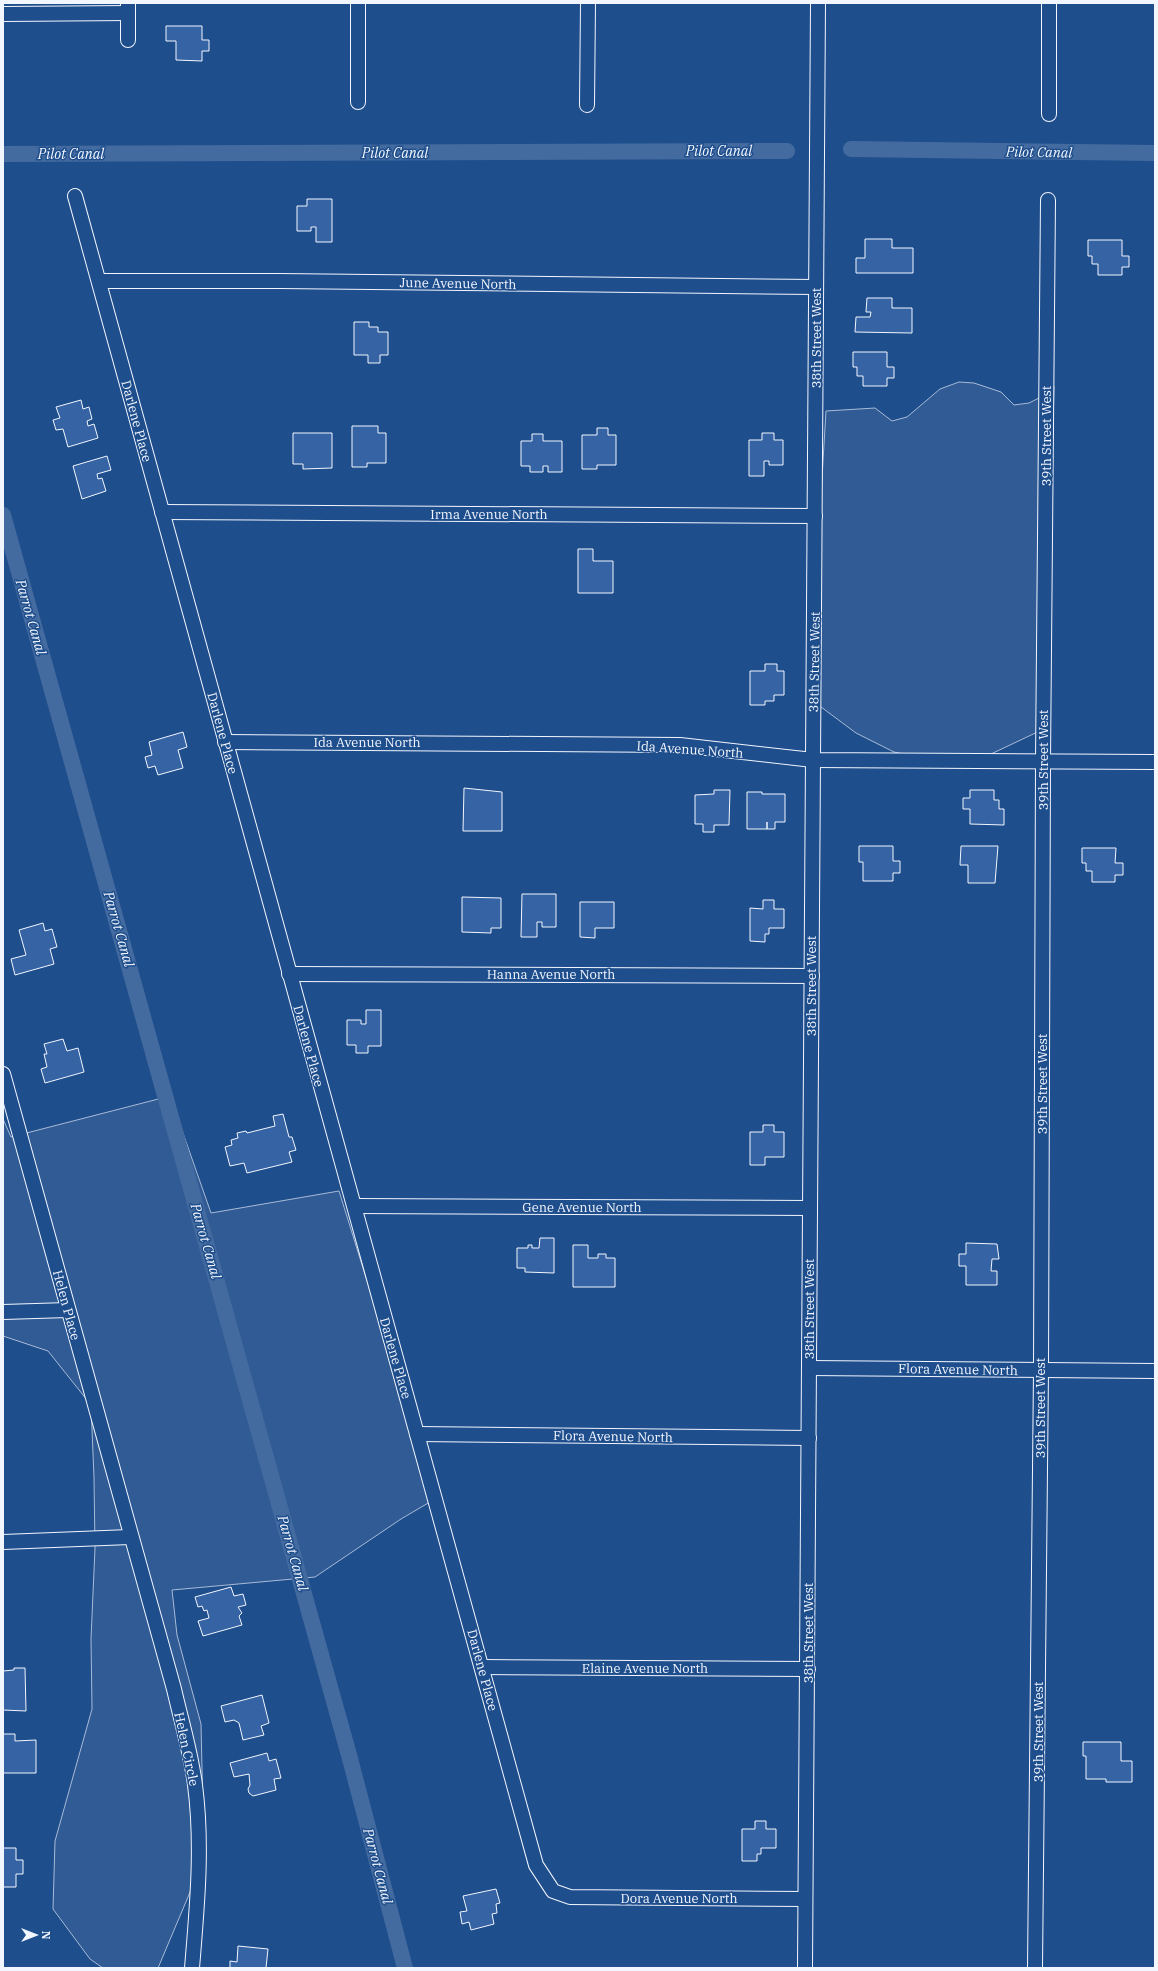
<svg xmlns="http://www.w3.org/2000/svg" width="1158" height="1971" viewBox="0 0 1158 1971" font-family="'IBM Plex Serif',serif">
  <rect width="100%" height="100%" fill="#1f4e8c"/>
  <g fill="#305b95" stroke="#a8bbd7">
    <path d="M959,382L974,383L1001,392L1014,405L1029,403L1043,396L1054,386L1046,728L991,754L932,760L894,752L856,733L813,701L819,528L826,411L875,408L892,421L907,417L940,389Z"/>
    <path d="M170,1096L211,1213L339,1191L435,1499L401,1519L315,1577L172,1590L177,1635L201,1724L204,1859L158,1968H103L90,1959L53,1909L55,1841L92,1709L91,1639L95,1548L94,1478L91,1405L48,1351L3,1336V1119L11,1137Z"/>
  </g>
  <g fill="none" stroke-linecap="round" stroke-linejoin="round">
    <g stroke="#446ba0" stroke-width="16">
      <path d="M851,149L1155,153"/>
      <path d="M3,154L787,151"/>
      <path d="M3,515L349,1755L405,1968"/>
    </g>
  </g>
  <g fill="#3563a3" stroke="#f2f6ff">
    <path d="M166,26H202V40H209V51H202V61L176,60V41H166Z"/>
    <path d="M307,199H332V242H316V227H311V231H297V206H307Z"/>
    <path d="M865,239H892V248H913V273H856V258H865Z"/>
    <path d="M1088,240H1122V256H1129V267H1122V275H1098V264H1092V256H1088Z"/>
    <path d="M867,298H892V308H912V333L855,332L856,317H870L871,312H866Z"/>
    <path d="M354,322H369V327H378V332H388V355H380V363H368V355H354Z"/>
    <path d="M853,352H887V367H894V378H887V386H863V376H857V367H853Z"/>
    <path d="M81,400L83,409L89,407L92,419L87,421L88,426L94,424L98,438L68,447L63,429L56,430L53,420L60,418L56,407Z"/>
    <path d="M352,426H378V433H386V463H367V467H352Z"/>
    <path d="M597,428H608V435H616V465H597V469H582V435H597Z"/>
    <path d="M293,433H332V468L303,469V464H293Z"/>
    <path d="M762,433H774V440H783V465H769V461H764V476H749V440H762Z"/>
    <path d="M532,434H543V441H562V472H548V466H543V472H530V466H521V441H532Z"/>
    <path d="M107,456L111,470L97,474L98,479L102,478L106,491L82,499L73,466Z"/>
    <path d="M578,549H593V561H613V593H578Z"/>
    <path d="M765,664H777V671H784V695H774V701H765V705H750V671H765Z"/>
    <path d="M183,732L187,747L178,750L183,768L158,775L155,766L148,768L145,757L152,755L149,742Z"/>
    <path d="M464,788L502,792V831H463Z"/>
    <path d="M714,790H730L729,825H714V832H703V824H695V795L714,794Z"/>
    <path d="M970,790H994V800H999V809H1004V825L970,824V809H963V798H970Z"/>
    <path d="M747,792H762V794H785V822H775V829H767V822V829H747Z"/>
    <path d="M859,846H893V861H900V873H893V881H863V862H859Z"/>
    <path d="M961,846H998L995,883H968V865H960Z"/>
    <path d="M1082,848H1116L1115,863H1123V875H1115V882H1092V871H1086V863H1082Z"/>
    <path d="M522,894H556V927H542V922H537V937H521Z"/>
    <path d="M462,897L501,898V928H491V933L462,932Z"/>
    <path d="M763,900H774V909H784V928H769V934H765V942L750,941V908L763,909Z"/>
    <path d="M580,902H614V928H595V938L580,937Z"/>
    <path d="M43,923L45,931L52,929L57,947L50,949L54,964L15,975L11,959L26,955L19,930Z"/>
    <path d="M366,1010H381V1046H368V1053H356V1045H347V1020H361V1024H366Z"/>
    <path d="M63,1039L67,1051L78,1048L84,1072L45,1083L41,1069L47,1067L44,1054H47L44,1044Z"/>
    <path d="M283,1114L289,1137H292L296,1150L289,1152L292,1162L247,1173L244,1163L230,1166L225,1147L232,1145L231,1140L238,1138L237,1133L246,1131L247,1133L275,1126L273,1116Z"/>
    <path d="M763,1125H774V1132H784V1157H765V1165H750V1132H763Z"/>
    <path d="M540,1238H554V1273L525,1272V1268H517V1248H528V1245H532V1248H539Z"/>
    <path d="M966,1243L997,1244L999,1259H992L991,1271H997V1285H966V1266H959V1254H966Z"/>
    <path d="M573,1245H588V1258H598V1254H606V1258H615V1287H573Z"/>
    <path d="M231,1587L234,1596L243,1594L246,1605L238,1607L242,1613L239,1616L242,1625L203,1636L198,1621L209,1618L207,1610L204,1611L202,1606L198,1607L195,1597Z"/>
    <path d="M14,1668H25L26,1711L3,1710V1671L14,1670Z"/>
    <path d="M262,1695L269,1723L261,1726L264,1735L243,1740L239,1723L234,1720L225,1722L221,1706Z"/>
    <path d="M3,1734H15V1741L36,1740V1773H3Z"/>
    <path d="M1083,1742H1121V1761H1132V1782H1106V1779H1086V1756H1083Z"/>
    <path d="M267,1753L269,1761L276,1759L281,1778L274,1779L276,1790L253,1796L249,1793L248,1789L250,1785L249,1774L234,1777L230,1763Z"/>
    <path d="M755,1821H766V1829H776V1848H761V1854H757V1861H742V1829H755Z"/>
    <path d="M3,1848H16V1860H23V1874H16V1887H3Z"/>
    <path d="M496,1889L500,1903L496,1904L497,1913L492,1914L494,1924L471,1930L469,1922L462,1924L460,1912L467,1911L463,1896Z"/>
    <path d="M238,1946L268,1949L266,1968H230V1961L237,1962Z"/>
  </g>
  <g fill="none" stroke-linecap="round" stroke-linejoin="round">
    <g stroke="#f2f6ff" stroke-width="16">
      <g id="street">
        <path d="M3,14L128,13"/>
        <path d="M128,40V3"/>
        <path d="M358,102V3"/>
        <path d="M587,105L588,3"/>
        <path d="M1049,114V3"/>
        <path d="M75,196L536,1865L553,1891L570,1897L805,1899"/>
        <path d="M99,281H279L816,287"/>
        <path d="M162,512L815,516"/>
        <path d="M225,742L680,745L813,760L1155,762"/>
        <path d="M289,974L812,976"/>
        <path d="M3,1074L174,1689C181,1720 191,1752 195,1785C203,1846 197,1907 192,1968"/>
        <path d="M355,1206L809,1208"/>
        <path d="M3,1312L68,1310"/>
        <path d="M809,1368L1155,1371"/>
        <path d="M417,1434L809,1438"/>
        <path d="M3,1542L130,1537"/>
        <path d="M482,1667L808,1669"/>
        <path d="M805,1968L818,3"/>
        <path d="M1035,1968L1041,1370L1043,761L1048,200"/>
      </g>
    </g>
    <use href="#street" stroke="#1f4e8c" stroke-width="14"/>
  </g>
  <g text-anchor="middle" stroke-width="3" stroke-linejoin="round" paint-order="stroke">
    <g font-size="13" fill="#f2f6ff" stroke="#1f4e8c">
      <text transform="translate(458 283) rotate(1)" y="5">June Avenue North</text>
      <text transform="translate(816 338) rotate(-90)" y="5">38th Street West</text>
      <text transform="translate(137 421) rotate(75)" y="5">Darlene Place</text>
      <text transform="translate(1046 436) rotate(-90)" y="5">39th Street West</text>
      <text x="489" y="519">Irma Avenue North</text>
      <text transform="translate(814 662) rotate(-89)" y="5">38th Street West</text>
      <text transform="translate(223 733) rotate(75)" y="5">Darlene Place</text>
      <text x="367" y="747">Ida Avenue North</text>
      <text transform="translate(690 749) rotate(4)" y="5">Ida Avenue North</text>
      <text transform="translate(1043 760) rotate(-90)" y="5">39th Street West</text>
      <text x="551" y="979">Hanna Avenue North</text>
      <text transform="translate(811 986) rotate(-90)" y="5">38th Street West</text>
      <text transform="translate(309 1046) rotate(75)" y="5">Darlene Place</text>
      <text transform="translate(1042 1084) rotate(-90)" y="5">39th Street West</text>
      <text x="582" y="1212">Gene Avenue North</text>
      <text transform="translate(67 1305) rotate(75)" y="5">Helen Place</text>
      <text transform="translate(809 1309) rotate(-90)" y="5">38th Street West</text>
      <text transform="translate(396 1358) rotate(74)" y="5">Darlene Place</text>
      <text transform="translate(958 1369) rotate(1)" y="5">Flora Avenue North</text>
      <text transform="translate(1040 1408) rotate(-90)" y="5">39th Street West</text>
      <text transform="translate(613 1436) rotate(1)" y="5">Flora Avenue North</text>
      <text transform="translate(808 1633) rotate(-90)" y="5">38th Street West</text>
      <text x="645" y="1673">Elaine Avenue North</text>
      <text transform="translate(483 1670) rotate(75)" y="5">Darlene Place</text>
      <text transform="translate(1038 1732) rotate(-90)" y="5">39th Street West</text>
      <text transform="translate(187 1749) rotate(78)" y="5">Helen Circle</text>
      <text x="679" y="1903">Dora Avenue North</text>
    </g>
    <g font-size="14" font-style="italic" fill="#f2f6ff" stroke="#1f4e8c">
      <text x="719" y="156">Pilot Canal</text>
      <text transform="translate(1039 152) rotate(1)" y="5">Pilot Canal</text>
      <text x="395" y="158">Pilot Canal</text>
      <text x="71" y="159">Pilot Canal</text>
      <text transform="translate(31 617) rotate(74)" y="5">Parrot Canal</text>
      <text transform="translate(119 929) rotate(74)" y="5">Parrot Canal</text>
      <text transform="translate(206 1241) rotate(74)" y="5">Parrot Canal</text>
      <text transform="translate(293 1553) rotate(74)" y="5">Parrot Canal</text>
      <text transform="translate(378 1866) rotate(75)" y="5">Parrot Canal</text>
    </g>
  </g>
  <rect width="1158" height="1971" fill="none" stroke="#f2f6ff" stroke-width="8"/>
  <g transform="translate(36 1935) rotate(90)" stroke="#1f4e8c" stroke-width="3" paint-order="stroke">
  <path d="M0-3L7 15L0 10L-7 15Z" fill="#f2f6ff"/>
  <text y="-6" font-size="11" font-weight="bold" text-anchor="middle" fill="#f2f6ff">N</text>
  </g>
</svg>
